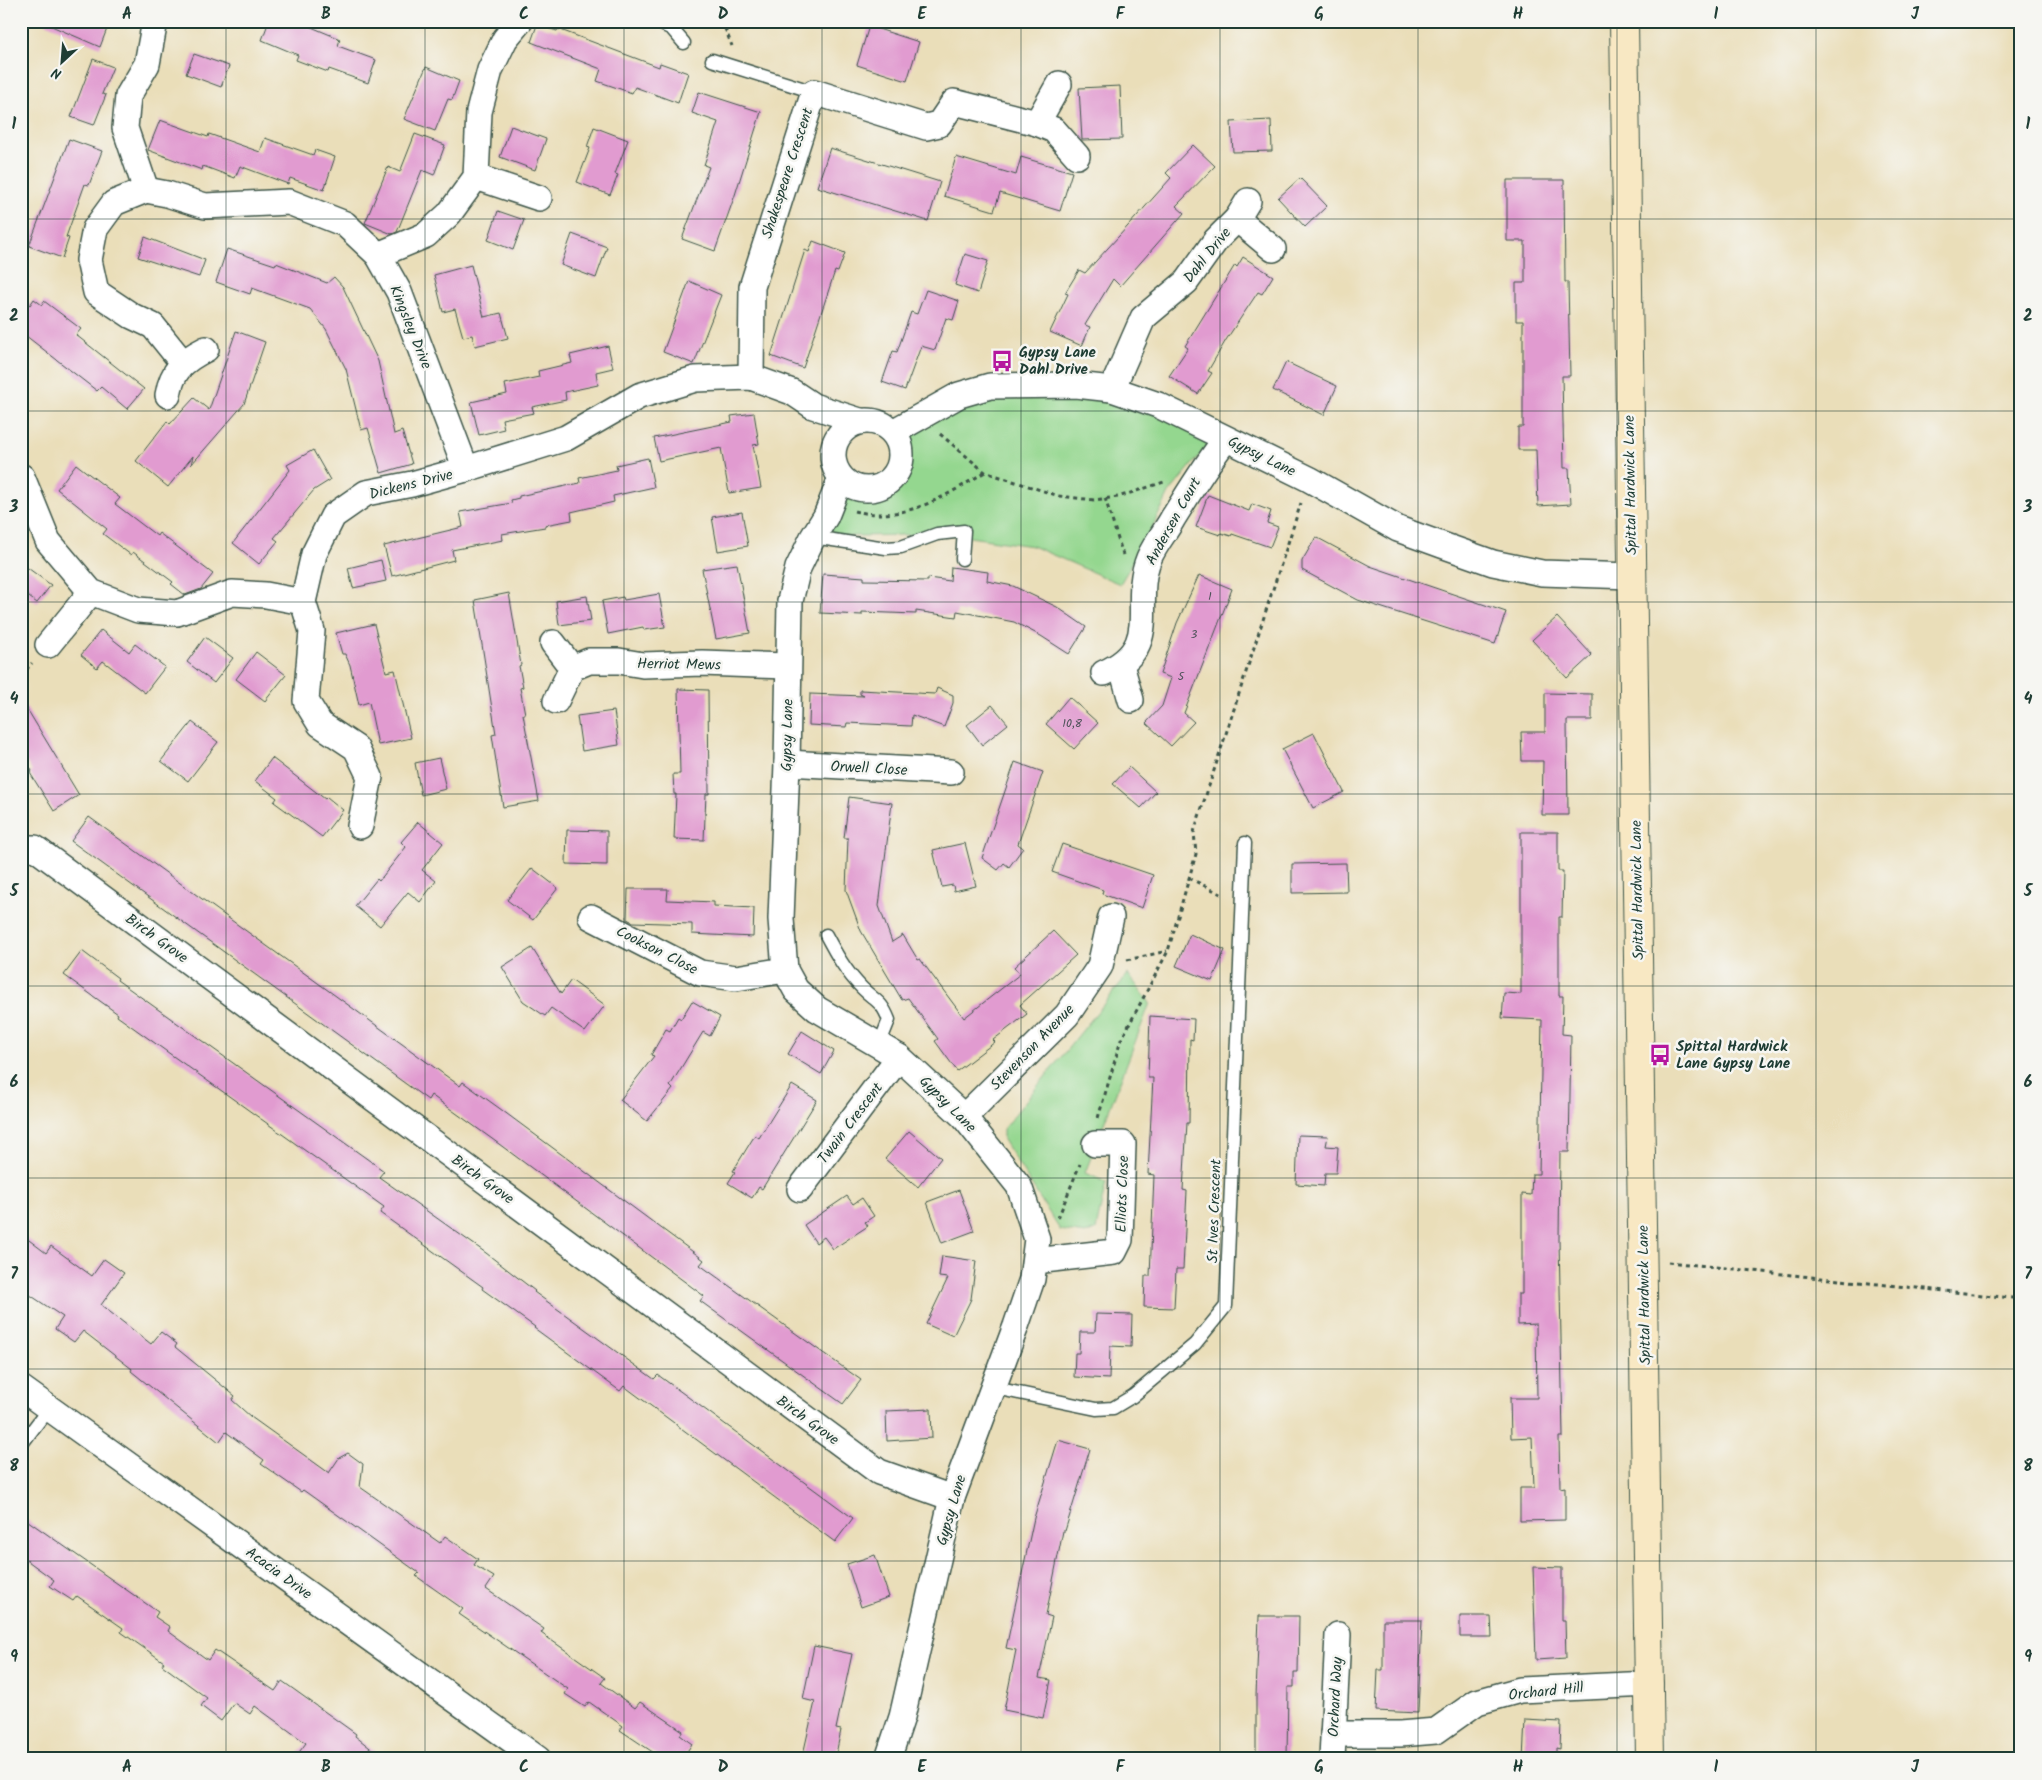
<svg xmlns="http://www.w3.org/2000/svg" width="2042" height="1780" viewBox="0 0 2042 1780" font-family="Kalam,sans-serif">
  <rect width="100%" height="100%" fill="#f6f6f2"/>
  <filter id="ink" filterUnits="userSpaceOnUse"><feTurbulence type="fractalNoise" baseFrequency=".02" numOctaves="2"/><feDisplacementMap in="SourceGraphic" scale="10" xChannelSelector="R" yChannelSelector="G"/><feConvolveMatrix kernelMatrix="1 2 1 2 8 2 1 2 1" color-interpolation-filters="sRGB"/></filter>
  <filter id="wash" filterUnits="userSpaceOnUse"><feTurbulence type="fractalNoise" baseFrequency=".0096" numOctaves="4" result="noise"/><feDisplacementMap in="SourceGraphic" scale="20" xChannelSelector="R" yChannelSelector="G"/><feGaussianBlur stdDeviation="1.12" result="paint"/><feColorMatrix in="noise" values="0 0 0 0 0 0 0 0 0 0 0 0 0 0 0 0 0 1.4 0 .05"/><feComposite in="paint" operator="in"/></filter>
  <g filter="url(#wash)">
    <rect width="100%" height="100%" fill="#eadeb9"/>
    <g fill="#94d78f" stroke="#5a8a62">
      <path d="M1076,385L1217,434L1169,493L1147,538L1120,584L1032,546L949,534L813,537L847,483C880,499 911,474 897,439L959,395Z"/>
      <path d="M1128,974L1150,1003L1085,1173L1106,1182L1096,1230L1085,1234L1060,1230L1003,1140V1129Z"/>
    </g>
    <g id="blocks">
      <g fill="#e19bd0">
        <path d="M40,21H110L100,47Z"/>
        <path d="M269,21H297L340,39L338,46L376,60L368,83L329,69L328,72L296,60L298,55L262,40Z"/>
        <path d="M537,25L557,31L558,29L659,67L660,63L688,73L678,103L635,87L632,93L597,81L601,69L531,42Z"/>
        <path d="M869,26L919,42L907,81L857,65Z"/>
        <path d="M194,54L229,66L221,87L186,74Z"/>
        <path d="M93,59L113,67L102,94L106,95L94,125L71,117Z"/>
        <path d="M426,67L459,81L452,100L448,99L435,131L404,119Z"/>
        <path d="M1120,86L1122,139L1082,140L1079,88Z"/>
        <path d="M699,92L761,112L735,195L715,251L682,239L709,167L704,165L718,122L692,113Z"/>
        <path d="M160,120L208,137L209,134L260,152L265,138L313,155L315,150L335,157L324,190L290,178L288,184L240,166L235,178L203,166L202,170L148,150Z"/>
        <path d="M1271,120L1272,151L1233,152L1231,122Z"/>
        <path d="M511,126L546,139L535,170L500,157Z"/>
        <path d="M594,127L628,140L615,174L618,175L610,195L577,182L590,148L587,147Z"/>
        <path d="M415,134L445,145L434,175L422,170L397,232L392,234L365,223L388,167L400,172Z"/>
        <path d="M69,139L102,151L89,185L85,184L66,237L69,238L62,258L29,246Z"/>
        <path d="M1193,145L1215,166L1176,206L1184,213L1120,286L1113,279L1085,325L1090,327L1082,346L1050,332L1068,294L1065,293L1079,270L1085,273L1119,236L1171,178L1166,173Z"/>
        <path d="M830,148L940,182L928,221L817,187Z"/>
        <path d="M956,157L1016,175L1021,157L1072,172L1060,211L1000,193L994,211L944,196Z"/>
        <path d="M1300,178L1327,206L1305,227L1278,198Z"/>
        <path d="M1507,180H1564L1565,282H1568L1570,376H1562L1564,468H1569L1571,504L1538,506L1536,450H1518V427H1523V321H1516V283H1525V241H1507Z"/>
        <path d="M498,211L524,220L513,250L488,240Z"/>
        <path d="M572,234L607,247L596,278L561,265Z"/>
        <path d="M145,237L205,260L199,277L138,257Z"/>
        <path d="M813,241L845,253L838,272L835,271L803,368L771,356L805,250L809,252Z"/>
        <path d="M227,249L275,265L276,263L327,283L334,277L343,287L378,361L394,434L402,431L412,464L381,473L368,428L361,430L346,369L326,329L310,309L252,288L250,294L216,282Z"/>
        <path d="M965,254L988,261L978,293L955,285Z"/>
        <path d="M1243,257L1273,276L1262,294L1258,292L1226,340L1208,371L1212,373L1198,394L1169,376L1188,348L1185,346L1235,265L1237,267Z"/>
        <path d="M471,265L484,317L501,313L508,338L475,346L472,335L463,337L455,309L443,312L434,275Z"/>
        <path d="M689,281L721,295L694,364L663,352Z"/>
        <path d="M926,290L959,301L953,320L946,318L935,350L921,346L905,390L882,382L893,351L897,352L911,312L917,314Z"/>
        <path d="M21,298L30,305L34,299L42,305L44,301L81,329L76,335L144,389L127,409L101,387L97,391L21,332Z"/>
        <path d="M236,331L265,342L244,404L191,465L193,456L168,487L136,461L167,421L170,424L194,398L209,410Z"/>
        <path d="M608,346L613,368L596,372L598,385L565,392L566,400L532,407L534,413L502,419L504,429L479,435L471,402L507,394L505,384L539,377L538,371L572,363L570,355Z"/>
        <path d="M1286,362L1337,386L1324,415L1273,390Z"/>
        <path d="M754,413L759,444L753,445L761,488L729,493L721,448L659,461L654,438L732,422L731,416Z"/>
        <path d="M313,450L330,480L314,490L274,538L278,541L259,564L233,543L290,470L287,465Z"/>
        <path d="M648,458L654,487L613,496L614,502L571,512L572,520L545,525V527L502,534L503,540L452,550L454,560L392,576L384,546L463,527L460,512L512,503L511,500L519,498V496L580,483L579,478L617,470L616,465Z"/>
        <path d="M76,464L120,498L115,504L157,536L159,533L213,574L201,589L185,595L171,584L173,582L133,552L131,555L103,534L107,529L57,489Z"/>
        <path d="M1208,495L1249,511L1252,504L1271,511L1267,523L1278,527L1270,547L1232,534L1231,536L1221,533L1220,535L1196,527Z"/>
        <path d="M742,512L748,546L718,551L712,517Z"/>
        <path d="M1316,537L1370,566L1506,612L1495,644L1358,600L1302,570V561Z"/>
        <path d="M381,560L386,581L353,588L348,568Z"/>
        <path d="M21,563L51,585L37,603L21,591Z"/>
        <path d="M737,564L750,633L716,639L702,569Z"/>
        <path d="M951,567L988,572L987,581L1013,586L1057,607L1086,627L1069,654L1041,636L1014,622L957,611L956,617L916,611V614L862,612V615L820,613L823,574L864,577V580L928,581V578L950,581Z"/>
        <path d="M1199,575L1232,589L1184,713L1194,722L1171,746L1146,723L1162,706L1171,678L1160,674L1177,623Z"/>
        <path d="M509,593L521,665L519,666L523,687L520,688L525,714H523L539,801L503,807L492,735L496,734L475,600Z"/>
        <path d="M659,594L665,627L644,630L643,627L608,634L602,601L623,597L624,600Z"/>
        <path d="M587,596L591,621L559,625L556,601Z"/>
        <path d="M1557,617L1592,655L1567,678L1532,640Z"/>
        <path d="M374,624L386,672L395,670L411,738L378,745L369,702L359,705L350,665L345,654H342L336,633Z"/>
        <path d="M101,630L129,652L135,644L165,667L145,693L103,661L97,668L81,655Z"/>
        <path d="M205,637L233,658L214,683L187,662Z"/>
        <path d="M256,652L286,675L265,701L236,679Z"/>
        <path d="M937,688L953,695V703L944,727L912,715L911,726L847,723L846,727L809,725L810,694L864,696L860,694V690L935,694Z"/>
        <path d="M678,689L708,690L709,794H706L704,840L674,839L676,794H674L673,774H680Z"/>
        <path d="M1545,693L1592,694V720H1567L1568,815H1542L1543,761H1522L1521,732H1545Z"/>
        <path d="M1069,697L1098,723L1074,749L1046,724Z"/>
        <path d="M21,699L79,795L54,811L30,773L32,771L21,754Z"/>
        <path d="M992,705L1008,724L982,745L967,725Z"/>
        <path d="M614,711L619,745L582,751L577,716Z"/>
        <path d="M192,722L218,742L188,781L161,761Z"/>
        <path d="M1314,733L1344,792L1313,808L1282,749Z"/>
        <path d="M272,758L325,799L327,797L343,810L322,837L274,802L277,798L255,781Z"/>
        <path d="M439,758L446,789L421,795L415,763Z"/>
        <path d="M1015,762L1043,772L1018,844L1023,848L1009,867L1004,863L998,870L982,858Z"/>
        <path d="M1129,767L1156,792L1141,808L1113,784Z"/>
        <path d="M849,797L892,803L879,906L892,942L903,935L918,960L920,959L964,1018L1020,974L1014,967L1053,931L1076,955L1020,1005L1027,1014L993,1040L995,1042L957,1071L935,1041L938,1039L908,998L902,1000L861,931L846,890L848,838H844Z"/>
        <path d="M89,817L460,1086L463,1082L499,1108L704,1260L700,1265L861,1380L843,1404L700,1301L704,1296L499,1144L431,1095L428,1100L71,841Z"/>
        <path d="M418,822L443,843L422,870L436,881L420,902L408,892L380,926L355,906L377,879L379,881L406,847L401,842Z"/>
        <path d="M567,830L607,831V865L566,864Z"/>
        <path d="M1521,832H1558V871H1563L1562,917H1559V996H1563L1562,1034L1571,1035L1569,1152H1560L1559,1239L1563,1437H1559L1560,1488L1565,1487V1520L1520,1521V1488H1534L1532,1437L1511,1438L1510,1398H1537L1536,1324L1518,1325V1294H1522V1194L1531,1195L1532,1174H1539L1542,1020L1502,1018L1504,993L1521,994Z"/>
        <path d="M965,843L976,886L954,891L953,885L942,887L933,850Z"/>
        <path d="M1062,844L1153,875L1142,908L1102,894L1103,890L1052,872Z"/>
        <path d="M1346,863L1347,892L1292,893V864Z"/>
        <path d="M532,868L558,888L533,920L507,900Z"/>
        <path d="M628,889H668L667,900L714,902V906L754,908L753,937L692,934V924L633,922L627,919Z"/>
        <path d="M1190,934L1225,950L1212,981L1176,966Z"/>
        <path d="M532,948L561,994L571,980L605,1005L585,1032L551,1008L545,1016L523,1001L502,967Z"/>
        <path d="M82,951L118,978L117,980L384,1171L379,1177L486,1253L535,1291L534,1292L654,1379L658,1375L853,1518L835,1542L624,1386L620,1391L534,1328L535,1327L482,1289L483,1287L380,1213L384,1207L117,1016L118,1014L64,975Z"/>
        <path d="M692,1001L720,1017L710,1036L703,1032L670,1086L673,1089L647,1121L620,1100L654,1056L651,1055L666,1029L670,1031L678,1017L681,1019Z"/>
        <path d="M1150,1016L1194,1019L1193,1040L1190,1039L1189,1123H1187L1183,1190L1187,1191L1183,1269H1176L1174,1308L1144,1307L1145,1276H1150L1154,1175L1148,1174L1153,1078H1148Z"/>
        <path d="M802,1031L834,1051L821,1074L788,1054Z"/>
        <path d="M792,1085L817,1100L762,1189L759,1187L752,1198L728,1183L735,1172L733,1171L755,1135L759,1138Z"/>
        <path d="M909,1131L941,1158L918,1187L885,1159Z"/>
        <path d="M1298,1135L1328,1136L1326,1146L1338,1147L1336,1173H1325L1324,1186L1296,1184Z"/>
        <path d="M959,1190L974,1231L942,1243L927,1202Z"/>
        <path d="M847,1196L853,1204L862,1198L874,1216L865,1222L868,1226L833,1249L824,1237L816,1243L804,1225Z"/>
        <path d="M21,1234L46,1253L51,1246L92,1276L104,1259L124,1273L101,1305L151,1344L161,1332L177,1344L175,1347L235,1396L232,1400L251,1417L329,1473L339,1458L348,1453L363,1464L360,1487L440,1543L445,1536L478,1559L474,1565L494,1577L486,1589L544,1629L541,1633L605,1678L601,1683L635,1708L640,1702L683,1731L680,1735L692,1744L682,1759H663L620,1730L623,1726L589,1702L585,1707L565,1694L568,1689L459,1614L463,1609L416,1576L419,1573L303,1490L301,1492L261,1464L264,1460L226,1432L219,1442L131,1371L132,1369L83,1331L74,1342L55,1329L63,1317L21,1289Z"/>
        <path d="M942,1256L976,1261L971,1299L953,1336L926,1324L948,1278L939,1277Z"/>
        <path d="M1096,1314L1132,1315L1131,1347L1110,1346L1109,1379L1074,1377L1075,1353H1079L1080,1332H1095Z"/>
        <path d="M931,1409L932,1438L887,1441L886,1411Z"/>
        <path d="M1058,1440L1090,1449L1065,1531H1063L1046,1615L1052,1617L1039,1678L1051,1680L1043,1718L1004,1710L1016,1650L1006,1648L1034,1518Z"/>
        <path d="M21,1516L158,1612L155,1617L170,1627L168,1631L208,1660L215,1650L275,1691L282,1681L356,1734L355,1736L384,1759H294L306,1743L255,1706L250,1714L234,1703L221,1721L201,1706L207,1698L162,1665L164,1662L121,1632L123,1628L77,1596L73,1601L50,1586L54,1580L21,1556Z"/>
        <path d="M875,1555L889,1597L861,1607L847,1564Z"/>
        <path d="M1533,1567L1562,1568V1620H1565L1566,1658L1536,1660Z"/>
        <path d="M1259,1616H1299L1298,1673H1294V1687H1288L1287,1759H1256V1696Z"/>
        <path d="M1460,1616H1491L1492,1637H1460Z"/>
        <path d="M1383,1620H1422L1418,1713L1376,1711L1378,1670H1383Z"/>
        <path d="M814,1646L852,1654L836,1729L841,1730L835,1759H802L815,1702L803,1699Z"/>
        <path d="M1525,1720L1561,1722L1560,1749L1556,1748V1759H1523Z"/>
      </g>
    </g>
  </g>
  <g filter="url(#ink)">
    <use href="#blocks" fill-opacity="0" stroke="#3d5548" stroke-width="1"/>
    <g fill="none" stroke-linecap="round" stroke-linejoin="round">
      <g stroke="#3d5548" stroke-width="15">
        <g id="lane">
          <path d="M655,21L672,29L684,43"/>
          <path d="M712,60L814,92"/>
          <path d="M813,537L886,548L901,547L937,534L964,531L962,559"/>
          <path d="M826,935C836,954 846,972 862,988C876,1002 881,1000 889,1020L879,1045"/>
          <path d="M995,1388L1096,1409L1113,1408L1133,1396L1195,1344L1226,1306L1245,843"/>
          <path d="M21,1445L49,1408"/>
        </g>
      </g>
      <g stroke="#3d5548" stroke-width="28">
        <g id="street">
          <path d="M1037,123L1059,84"/>
          <path d="M476,177L539,198"/>
          <path d="M146,190L125,128L128,96L147,64L155,21"/>
          <path d="M1237,219L1273,249"/>
          <path d="M378,255L426,235L449,214L476,177L479,112L490,70L505,39L520,21"/>
          <path d="M182,362L153,326L132,316L96,292L89,260L95,229L114,203L146,190L167,194L205,206L289,202L345,224L378,255L399,292L466,469"/>
          <path d="M751,377L752,287L814,92L926,127L939,124L954,102L1037,123L1054,130L1077,156"/>
          <path d="M1112,389L1143,318L1186,282L1216,240L1237,219L1248,201"/>
          <path d="M168,395C172,370 184,360 206,349"/>
          <circle cx="867" cy="455" r="34"/>
          <path d="M893,432L959,395L990,386L1076,385L1112,389L1158,405L1309,479L1398,529L1442,545L1493,563L1542,573L1631,576"/>
          <path d="M22,477L48,541L91,592L138,610L177,613L232,593L266,595L303,602"/>
          <path d="M841,478L826,516L813,537L798,568L790,601L787,763L781,919L785,970L796,990L817,1009L899,1057L964,1117L1019,1186L1037,1239L1032,1279L1016,1326L952,1498L902,1717L888,1759"/>
          <path d="M553,643L572,668"/>
          <path d="M48,645L91,592"/>
          <path d="M1121,665L1131,700"/>
          <path d="M1104,673C1165,646 1130,604 1149,558C1155,544 1166,531 1173,518C1190,491 1206,464 1226,439"/>
          <path d="M556,701L572,668L589,661H619L643,665L702,663L788,666"/>
          <path d="M787,763L951,772"/>
          <path d="M360,826L370,777L356,748L320,724L306,701L312,631L303,602L314,554L333,516L366,493L412,484L466,469L566,438L639,396L695,379L751,377L792,392L813,406L860,421"/>
          <path d="M21,848H35L879,1472L952,1498"/>
          <path d="M591,917L700,973L736,978L785,970"/>
          <path d="M964,1117L1067,1015L1100,966L1111,917"/>
          <path d="M800,1189L899,1057"/>
          <path d="M1035,1261L1114,1252L1120,1240L1123,1144H1095"/>
          <path d="M21,1388L538,1759"/>
          <path d="M1333,1734H1400L1436,1731L1477,1702L1520,1690L1650,1684"/>
          <path d="M1332,1759L1338,1635"/>
        </g>
      </g>
      <g stroke="#3d5548" stroke-width="30">
        <path id="secondary" d="M1624,21L1650,1759"/>
      </g>
      <g stroke="#3d5548" stroke-width="3" stroke-dasharray="4 4" stroke-linecap="butt">
        <path d="M722,21L732,46"/>
        <path d="M940,434L985,472L1059,496L1094,500L1118,497L1164,482"/>
        <path d="M1105,498L1123,555"/>
        <path d="M854,511C905,523 944,497 985,472"/>
        <path d="M21,676L32,663"/>
        <path d="M1189,878L1223,895"/>
        <path d="M1127,960L1167,951"/>
        <path d="M1098,1118L1121,1040L1168,951L1196,854L1194,832L1301,503"/>
        <path d="M1058,1218L1080,1164"/>
        <path d="M1668,1262L2021,1299"/>
      </g>
      <use href="#lane" stroke="#fff" stroke-width="12"/>
      <use href="#street" stroke="#fff" stroke-width="25"/>
      <use href="#secondary" stroke="#f8e8c3" stroke-width="28"/>
    </g>
  </g>
  <path fill="none" stroke="#1f3d34" stroke-width="1" stroke-opacity="0.55" d="M226,21V1759M425,21V1759M624,21V1759M822,21V1759M1021,21V1759M1220,21V1759M1418,21V1759M1617,21V1759M1816,21V1759M21,219H2021M21,411H2021M21,602H2021M21,794H2021M21,986H2021M21,1178H2021M21,1369H2021M21,1561H2021"/>
  <defs>
    <g id="bus-bare" transform="scale(1.725)"><path d="M-5-6H5V4H4V6H2V4H-2V6H-4V4H-5ZM-3.5-4V0h7V-4ZM-3.5 1.2v1.5H-2V1.2ZM2 1.2v1.5H3.5V1.2Z" fill="#b5179e" stroke="#f6f6f2" stroke-width="2.5" paint-order="stroke"/></g>
  </defs>
  <g fill-rule="evenodd">
    <use href="#bus-bare" x="1002" y="361"/>
    <use href="#bus-bare" x="1660" y="1055"/>
  </g>
  <g text-anchor="middle" stroke-width="5" stroke-linejoin="round" paint-order="stroke">
    <g font-size="12" fill="#50545b">
      <text x="1210" y="600">1</text>
      <text x="1194" y="638">3</text>
      <text x="1181" y="680">5</text>
      <text x="1072" y="727">10,8</text>
    </g>
    <g font-size="15" fill="#1f3d34" stroke="#f6f6f2">
      <text transform="translate(787 173) rotate(-72)" y="5">Shakespeare Crescent</text>
      <text transform="translate(1207 255) rotate(-51)" y="5">Dahl Drive</text>
      <text transform="translate(411 327) rotate(68)" y="5">Kingsley Drive</text>
      <text transform="translate(1262 456) rotate(26)" y="5">Gypsy Lane</text>
      <text transform="translate(411 484) rotate(-14)" y="5">Dickens Drive</text>
      <text transform="translate(1630 485) rotate(-91)" y="5">Spittal Hardwick Lane</text>
      <text transform="translate(1173 521) rotate(-61)" y="5">Andersen Court</text>
      <text transform="translate(679 664) rotate(1)" y="5">Herriot Mews</text>
      <text transform="translate(787 735) rotate(-89)" y="5">Gypsy Lane</text>
      <text transform="translate(869 768) rotate(3)" y="5">Orwell Close</text>
      <text transform="translate(1637 890) rotate(-91)" y="5">Spittal Hardwick Lane</text>
      <text transform="translate(157 938) rotate(36)" y="5">Birch Grove</text>
      <text transform="translate(657 950) rotate(27)" y="5">Cookson Close</text>
      <text transform="translate(1032 1047) rotate(-46)" y="5">Stevenson Avenue</text>
      <text transform="translate(948 1104) rotate(45)" y="5">Gypsy Lane</text>
      <text transform="translate(850 1123) rotate(-53)" y="5">Twain Crescent</text>
      <text transform="translate(483 1179) rotate(36)" y="5">Birch Grove</text>
      <text transform="translate(1122 1194) rotate(-88)" y="5">Elliots Close</text>
      <text transform="translate(1214 1211) rotate(-88)" y="5">St Ives Crescent</text>
      <text transform="translate(1644 1295) rotate(-91)" y="5">Spittal Hardwick Lane</text>
      <text transform="translate(808 1420) rotate(36)" y="5">Birch Grove</text>
      <text transform="translate(951 1510) rotate(-74)" y="5">Gypsy Lane</text>
      <text transform="translate(279 1573) rotate(36)" y="5">Acacia Drive</text>
      <text transform="translate(1546 1691) rotate(-6)" y="5">Orchard Hill</text>
      <text transform="translate(1335 1697) rotate(-87)" y="5">Orchard Way</text>
    </g>
    <g font-size="15" font-weight="bold" fill="#1f3d34" stroke="#f6f6f2" text-anchor="start">
      <text x="1019" y="357">Gypsy Lane<tspan x="1019" dy="17">Dahl Drive</tspan></text>
      <text x="1676" y="1051">Spittal Hardwick<tspan x="1676" dy="17">Lane Gypsy Lane</tspan></text>
    </g>
  </g>
  <rect width="2042" height="1780" fill="none" stroke="#f6f6f2" stroke-width="55"/>
  <g transform="translate(62 62) rotate(206)" stroke="#f6f6f2" stroke-width="4" paint-order="stroke">
  <path d="M0-4L9 19L0 12L-9 19Z" fill="#1f3d34"/>
  <text y="-8" font-size="14" font-weight="bold" text-anchor="middle" fill="#1f3d34">N</text>
  </g>
  <rect x="28" y="28" width="1986" height="1724" fill="none" stroke="#1f3d34" stroke-width="2"/>
  <g font-size="16" text-anchor="middle" font-weight="bold" fill="#1f3d34">
    <text x="127" y="19">A</text>
    <text x="326" y="19">B</text>
    <text x="524" y="19">C</text>
    <text x="723" y="19">D</text>
    <text x="922" y="19">E</text>
    <text x="1120" y="19">F</text>
    <text x="1319" y="19">G</text>
    <text x="1518" y="19">H</text>
    <text x="1716" y="19">I</text>
    <text x="1915" y="19">J</text>
    <text x="14" y="129">1</text>
    <text x="2028" y="129">1</text>
    <text x="14" y="321">2</text>
    <text x="2028" y="321">2</text>
    <text x="14" y="512">3</text>
    <text x="2028" y="512">3</text>
    <text x="14" y="704">4</text>
    <text x="2028" y="704">4</text>
    <text x="14" y="896">5</text>
    <text x="2028" y="896">5</text>
    <text x="14" y="1087">6</text>
    <text x="2028" y="1087">6</text>
    <text x="14" y="1279">7</text>
    <text x="2028" y="1279">7</text>
    <text x="14" y="1471">8</text>
    <text x="2028" y="1471">8</text>
    <text x="14" y="1662">9</text>
    <text x="2028" y="1662">9</text>
    <text x="127" y="1772">A</text>
    <text x="326" y="1772">B</text>
    <text x="524" y="1772">C</text>
    <text x="723" y="1772">D</text>
    <text x="922" y="1772">E</text>
    <text x="1120" y="1772">F</text>
    <text x="1319" y="1772">G</text>
    <text x="1518" y="1772">H</text>
    <text x="1716" y="1772">I</text>
    <text x="1915" y="1772">J</text>
  </g>
</svg>
